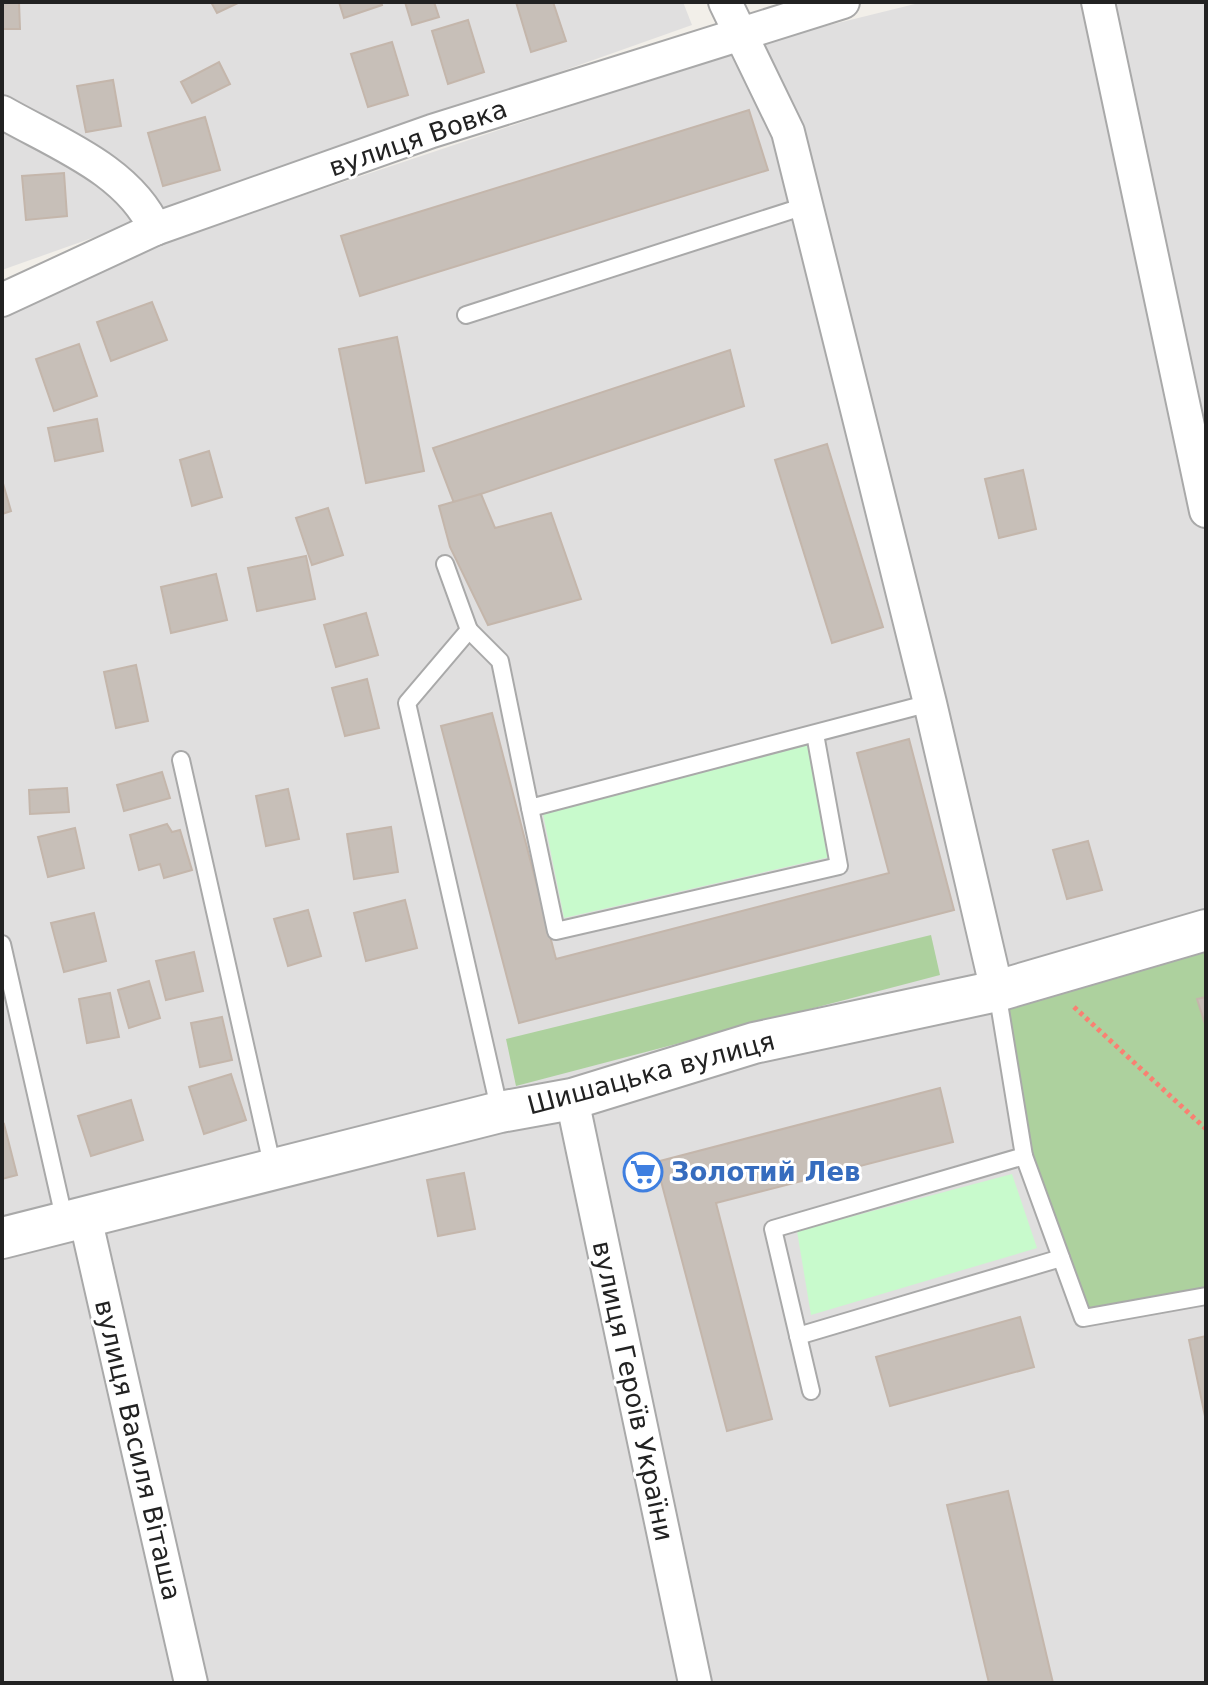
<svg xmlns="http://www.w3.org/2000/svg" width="1208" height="1685" viewBox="0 0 1208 1685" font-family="'DejaVu Sans',sans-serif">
  <rect width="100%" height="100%" fill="#f2efe9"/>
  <g fill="#e0dfdf">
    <path d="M2,2H683L692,25L2,270Z"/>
    <path d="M923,2H1206V1683H2V292L164,242L765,41Z"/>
  </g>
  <g fill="#add19e">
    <path d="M1206,932V1295L1083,1318L1024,1156L997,991Z"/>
    <path d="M931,935L940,975L516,1086L506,1039Z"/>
  </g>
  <g fill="#c8facc">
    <path d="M808,745L830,857L564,918L543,814Z"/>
    <path d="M1012,1174L1037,1248L811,1315L797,1231Z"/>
  </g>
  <g fill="#c7bfb8" stroke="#c4b6ab" stroke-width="2">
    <path d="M2,2H19L20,29H2Z"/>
    <path d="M211,2H240L217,13Z"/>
    <path d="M339,2H381L382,5L344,18Z"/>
    <path d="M405,2H434L439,17L412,25Z"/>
    <path d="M516,2H553L566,41L531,52Z"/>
    <path d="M468,20L484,72L448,84L432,31Z"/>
    <path d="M392,42L408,95L368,107L351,54Z"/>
    <path d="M219,62L230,84L192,103L181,82Z"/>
    <path d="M113,80L121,126L86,132L77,86Z"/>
    <path d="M749,110L768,170L360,296L341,236Z"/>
    <path d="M205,117L220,170L163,186L148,133Z"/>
    <path d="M64,173L67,216L26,220L22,176Z"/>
    <path d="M152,302L167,340L111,361L97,322Z"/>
    <path d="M397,337L424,471L366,483L339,349Z"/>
    <path d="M79,344L97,396L54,411L36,359Z"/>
    <path d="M730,350L744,406L454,503L433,448Z"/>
    <path d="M97,419L103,451L55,461L48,428Z"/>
    <path d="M827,444L883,627L832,643L775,460Z"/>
    <path d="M209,451L222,497L192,506L180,460Z"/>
    <path d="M1023,470L1036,529L999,538L985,479Z"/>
    <path d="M2,480L11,511L2,514Z"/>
    <path d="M481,494L495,528L551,513L581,599L488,625L450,547L439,506Z"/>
    <path d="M328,508L343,555L312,565L296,518Z"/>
    <path d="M306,556L315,599L257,611L248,568Z"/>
    <path d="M216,574L227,620L171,633L161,587Z"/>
    <path d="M366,613L378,655L336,667L324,625Z"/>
    <path d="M136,665L148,721L116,728L104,672Z"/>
    <path d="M367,679L379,728L345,736L332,688Z"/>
    <path d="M492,713L556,959L889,873L857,753L909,739L954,910L519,1023L441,726Z"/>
    <path d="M162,772L170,798L124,811L117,785Z"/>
    <path d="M67,788L69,812L30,814L29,790Z"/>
    <path d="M288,789L299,839L266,846L256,796Z"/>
    <path d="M167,824L172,832L180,830L192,870L164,878L160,864L139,870L130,835Z"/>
    <path d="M391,827L398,872L354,879L347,834Z"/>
    <path d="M75,828L84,868L48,877L38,837Z"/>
    <path d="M1088,841L1102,890L1067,899L1053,850Z"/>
    <path d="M405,900L417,948L366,961L354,913Z"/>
    <path d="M308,910L321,956L288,966L274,919Z"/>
    <path d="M94,913L106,961L64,972L51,923Z"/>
    <path d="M194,952L203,991L166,1000L156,961Z"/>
    <path d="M149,981L160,1018L129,1028L118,990Z"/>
    <path d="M110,993L119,1037L87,1043L79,999Z"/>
    <path d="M1206,997V1027L1197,999Z"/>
    <path d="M222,1017L232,1060L200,1067L191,1023Z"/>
    <path d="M231,1074L246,1120L204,1134L189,1087Z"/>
    <path d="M940,1088L953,1142L716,1203L772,1419L727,1431L656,1162Z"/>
    <path d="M131,1100L143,1140L91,1156L78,1116Z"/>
    <path d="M4,1124L17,1175L2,1179V1125Z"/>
    <path d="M464,1173L475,1229L438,1236L427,1180Z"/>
    <path d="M1020,1317L1034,1367L890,1406L876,1357Z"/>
    <path d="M1206,1336V1421L1189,1340Z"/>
    <path d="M1008,1491L1053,1683H989L947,1505Z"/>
  </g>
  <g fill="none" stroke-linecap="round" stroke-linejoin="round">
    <g stroke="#a9a9a9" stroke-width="20">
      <g id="service">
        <path d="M466,315L805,206"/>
        <path d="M445,564L469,630L407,703L500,1112"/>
        <path d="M469,630L500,661L530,808L930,703"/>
        <path d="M181,760L273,1169"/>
        <path d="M530,808L556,931L839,866L815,734"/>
        <path d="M2,944L65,1222"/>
        <path d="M1024,1156L1083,1318L1206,1296"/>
        <path d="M798,1336L1061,1258"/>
        <path d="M811,1391L773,1229L1024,1156L997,991"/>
      </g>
    </g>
    <g stroke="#a9a9a9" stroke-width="36">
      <g id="minor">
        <path d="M725,2L788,132L930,703L997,991"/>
        <path d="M1098,2L1206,511"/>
        <path d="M2,112C56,143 129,170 155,229"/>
        <path d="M2,300L155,229L432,131L843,2"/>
        <path d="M572,1099L695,1683"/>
        <path d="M85,1217L191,1683"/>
      </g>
    </g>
    <g stroke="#a9a9a9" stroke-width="44">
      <path id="tertiary" d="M2,1238L500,1112L572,1099L754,1043L997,991L1206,930"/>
    </g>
    <path stroke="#fa8072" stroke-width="5" stroke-dasharray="4 4" stroke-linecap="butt" d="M1074,1007L1206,1129"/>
    <use href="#service" stroke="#fff" stroke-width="16"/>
    <use href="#minor" stroke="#fff" stroke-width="32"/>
    <use href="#tertiary" stroke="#fff" stroke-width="40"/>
  </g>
  <defs>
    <g id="supermarket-ring" transform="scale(2)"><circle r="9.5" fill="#fff" stroke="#3f7fe0" stroke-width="1.5"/><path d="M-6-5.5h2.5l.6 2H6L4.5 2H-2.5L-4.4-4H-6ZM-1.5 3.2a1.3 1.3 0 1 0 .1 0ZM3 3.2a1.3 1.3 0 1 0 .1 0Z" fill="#3f7fe0"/></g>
  </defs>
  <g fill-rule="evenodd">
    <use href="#supermarket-ring" x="643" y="1172"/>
  </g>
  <g text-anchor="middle" stroke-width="6" stroke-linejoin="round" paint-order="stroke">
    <g font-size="26" fill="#222" stroke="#fff">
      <text transform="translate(418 138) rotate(-19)" y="9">вулиця Вовка</text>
      <text transform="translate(651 1073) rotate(-15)" y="9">Шишацька вулиця</text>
      <text transform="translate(633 1391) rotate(78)" y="9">вулиця Героїв України</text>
      <text transform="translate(138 1450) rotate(77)" y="9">вулиця Василя Віташа</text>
    </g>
    <g font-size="26" font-weight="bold" fill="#366cbe" stroke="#fff" text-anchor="start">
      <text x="671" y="1181">Золотий Лев</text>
    </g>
  </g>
  <rect width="1208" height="1685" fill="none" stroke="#222222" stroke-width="8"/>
</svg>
